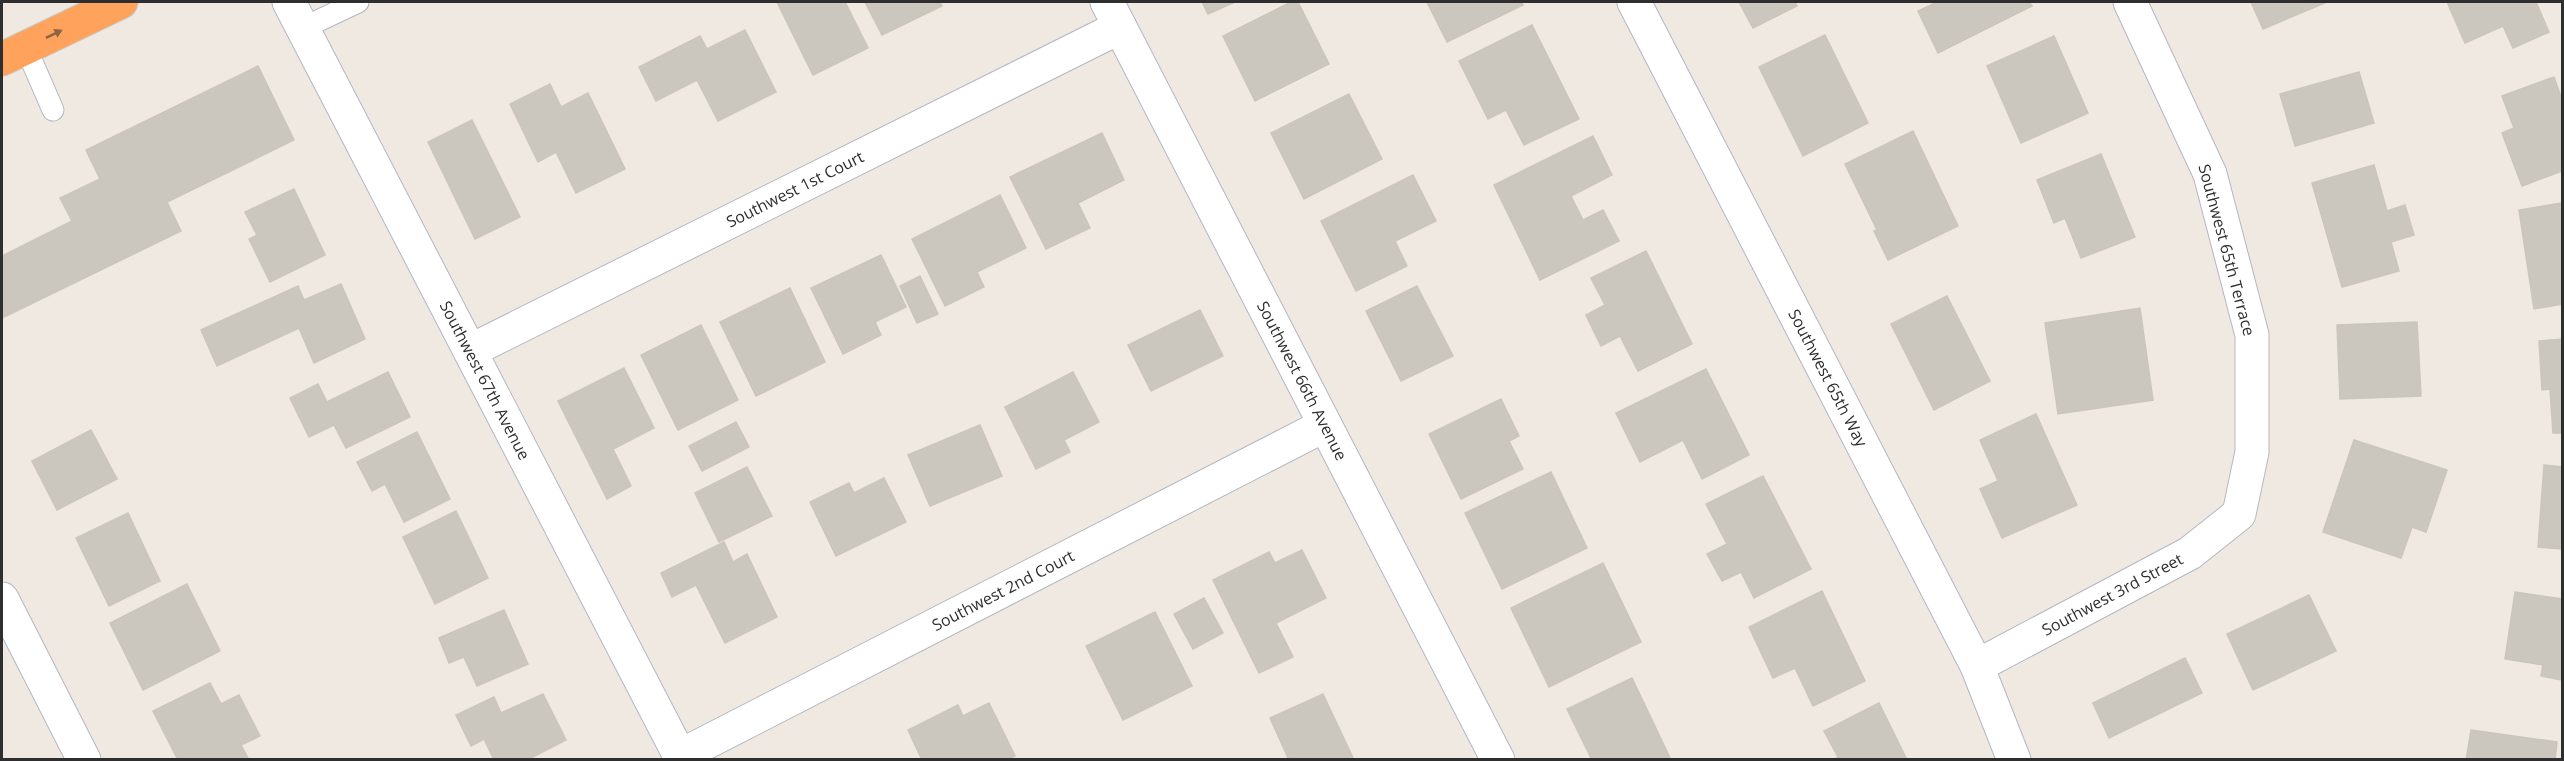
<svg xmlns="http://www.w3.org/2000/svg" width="2564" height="761" viewBox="0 0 2564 761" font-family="'Open Sans',sans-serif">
  <rect width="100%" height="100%" fill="#efe9e1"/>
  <g fill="#cbc7bf" stroke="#cbc5ba" stroke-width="1.5">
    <path d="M777,2H845L868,48L813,75Z"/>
    <path d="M865,2H940L942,6L882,35Z"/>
    <path d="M1202,2H1235L1208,14Z"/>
    <path d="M1291,2H1298L1329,64L1255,101L1223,36Z"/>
    <path d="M1427,2H1521L1523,5L1447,42Z"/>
    <path d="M1739,2H1795L1797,6L1753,28Z"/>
    <path d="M1937,2H2029L2032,6L1938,53L1918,11Z"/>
    <path d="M2251,2H2327L2263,29Z"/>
    <path d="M2447,2H2536L2549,32L2513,48L2503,26L2465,43Z"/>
    <path d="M1532,25L1579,119L1524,145L1506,110L1488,119L1459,61Z"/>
    <path d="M745,30L776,92L718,121L697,80L656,101L639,67L700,36L707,49Z"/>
    <path d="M1825,35L1868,123L1803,156L1759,67Z"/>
    <path d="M2054,36L2088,113L2021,143L1987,66Z"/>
    <path d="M258,66L294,140L167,202L181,231L2,318V256L72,221L60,198L100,179L86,150Z"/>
    <path d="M2359,72L2374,123L2295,146L2280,94Z"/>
    <path d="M2554,77L2562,100V171L2522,186L2502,133L2514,128L2502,96Z"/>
    <path d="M550,84L561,107L588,93L625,169L576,193L556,152L538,162L510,104Z"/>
    <path d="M1349,94L1382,159L1304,199L1271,133Z"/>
    <path d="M472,120L520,217L475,239L428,142Z"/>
    <path d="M1913,131L1958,226L1888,260L1874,231L1877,230L1845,164Z"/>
    <path d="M1102,133L1124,180L1078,203L1090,228L1046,249L1010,177Z"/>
    <path d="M1593,136L1612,175L1571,196L1583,220L1603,210L1619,241L1540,280L1494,185Z"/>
    <path d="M2101,154L2135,237L2081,258L2065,218L2054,223L2037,180Z"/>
    <path d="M2374,165L2387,211L2405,205L2414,235L2391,242L2399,271L2342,287L2312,183Z"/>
    <path d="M1413,175L1436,221L1395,241L1407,266L1356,291L1321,221Z"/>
    <path d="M294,189L325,255L270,282L249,239L257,235L245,212Z"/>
    <path d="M1000,195L1026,248L977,272L984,287L945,306L912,239Z"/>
    <path d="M2562,203V304L2534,309L2519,210Z"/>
    <path d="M1646,251L1692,344L1638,371L1620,336L1601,346L1586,315L1605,305L1591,278Z"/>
    <path d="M881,255L906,307L875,322L881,335L843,354L811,288Z"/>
    <path d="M920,276L938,314L917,323L900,286Z"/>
    <path d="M341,284L365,339L314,363L299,328L217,366L201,330L298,286L304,300Z"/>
    <path d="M1417,286L1453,356L1401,381L1366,311Z"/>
    <path d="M790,288L825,362L756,396L720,322Z"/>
    <path d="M1947,296L1990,381L1934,410L1891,324Z"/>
    <path d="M2140,308L2153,400L2058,414L2045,323Z"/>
    <path d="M1200,310L1223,356L1151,391L1128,345Z"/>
    <path d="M2417,322L2421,396L2340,399L2337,325Z"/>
    <path d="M701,325L738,400L678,430L641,355Z"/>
    <path d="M2562,339V433H2553L2550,389L2542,390L2539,341Z"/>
    <path d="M624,368L654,428L613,449L631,486L607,499L558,401Z"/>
    <path d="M1706,369L1749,455L1702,479L1683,440L1640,462L1616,413Z"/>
    <path d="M388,372L410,417L346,448L334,425L309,437L290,398L318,384L327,402Z"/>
    <path d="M1073,372L1099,422L1064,440L1070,452L1036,469L1005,407Z"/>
    <path d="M1501,399L1519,436L1509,441L1523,469L1461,499L1429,434Z"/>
    <path d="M2036,414L2077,505L2002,538L1980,489L1998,481L1980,440Z"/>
    <path d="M736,422L749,447L702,471L689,446Z"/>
    <path d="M980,425L1002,476L930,506L908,455Z"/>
    <path d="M91,430L117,479L57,510L32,461Z"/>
    <path d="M417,432L450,499L404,522L385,484L372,491L357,462Z"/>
    <path d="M2354,440L2447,470L2426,532L2412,527L2401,558L2323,532Z"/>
    <path d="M2544,465L2562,467V549L2538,547Z"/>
    <path d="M747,467L772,516L719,542L695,493Z"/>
    <path d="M1551,472L1587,548L1502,589L1465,513Z"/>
    <path d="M1763,476L1811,569L1754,598L1741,572L1722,581L1707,554L1727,544L1706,504Z"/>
    <path d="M884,478L906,522L836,556L810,502L849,483L854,493Z"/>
    <path d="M456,511L488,578L435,604L403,537Z"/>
    <path d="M128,513L160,581L109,606L76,538Z"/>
    <path d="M724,542L733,562L747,554L777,617L725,643L696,585L672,597L661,573Z"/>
    <path d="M1302,550L1326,598L1276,623L1293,657L1259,673L1213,580L1269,552L1275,563Z"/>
    <path d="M1603,563L1641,642L1549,687L1511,608Z"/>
    <path d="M187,584L220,651L143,690L110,623Z"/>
    <path d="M1822,591L1865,681L1813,706L1795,668L1773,678L1749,627Z"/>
    <path d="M2515,592L2562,599V680L2541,676L2543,665L2505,659Z"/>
    <path d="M2309,595L2336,651L2253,690L2227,634Z"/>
    <path d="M1204,598L1223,633L1193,649L1174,614Z"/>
    <path d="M504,610L528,664L477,686L464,657L449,663L439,638Z"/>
    <path d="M1155,612L1192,686L1123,720L1086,646Z"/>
    <path d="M2185,658L2202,693L2109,738L2093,703Z"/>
    <path d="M1632,678L1671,760H1592L1567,709Z"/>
    <path d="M210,683L221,704L239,695L260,736L241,745L249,760H178L153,711Z"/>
    <path d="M543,694L566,740L527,760H494L484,739L471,746L456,715L494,697L501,713Z"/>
    <path d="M1323,694L1354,760H1289L1270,718Z"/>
    <path d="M989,703L1015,756L1007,760H922L908,730L958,705L963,716Z"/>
    <path d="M1879,703L1907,760H1834L1838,757L1824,731Z"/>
    <path d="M2471,730L2557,742L2555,760H2466Z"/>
  </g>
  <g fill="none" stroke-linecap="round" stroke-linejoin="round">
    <g stroke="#b4b7c1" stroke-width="23">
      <g id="lane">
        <path d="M303,28L358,2"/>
        <path d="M26,48L53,110"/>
      </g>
    </g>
    <g stroke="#b4b7c1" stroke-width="35">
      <g id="street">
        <path id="s1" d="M289,2L682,760"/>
        <path id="s2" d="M1107,2L1498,760"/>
        <path id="s3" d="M1634,2L1977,666L2014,760"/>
        <path id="s4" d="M470,351L1120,27"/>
        <path d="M2,599L84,760"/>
        <path id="s5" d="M1977,666L2190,553L2239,514L2252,452V335L2210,174L2130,2"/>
        <path id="s6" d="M680,756L1325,425"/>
      </g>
    </g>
    <g stroke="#c9c9c9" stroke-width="35">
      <path id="highway" d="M2,59L121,2"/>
    </g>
    <use href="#lane" stroke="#fff" stroke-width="21"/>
    <use href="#street" stroke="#fff" stroke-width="33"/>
    <use href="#highway" stroke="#ffa35c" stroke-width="33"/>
  </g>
  <defs><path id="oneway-solid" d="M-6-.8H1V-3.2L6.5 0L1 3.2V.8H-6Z" transform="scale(1.5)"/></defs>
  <use fill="#8c6343" href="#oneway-solid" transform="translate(54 34) rotate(-26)"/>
  <g text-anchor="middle" stroke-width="6" stroke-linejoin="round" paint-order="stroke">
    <g font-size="16" fill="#2e2e2e" stroke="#fff">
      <text dy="6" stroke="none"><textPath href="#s4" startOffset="363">Southwest 1st Court</textPath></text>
      <text transform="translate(2227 250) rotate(75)" y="6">Southwest 65th Terrace</text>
      <text dy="6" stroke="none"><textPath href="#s3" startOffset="423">Southwest 65th Way</textPath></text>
      <text dy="6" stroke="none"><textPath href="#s1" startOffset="426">Southwest 67th Avenue</textPath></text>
      <text dy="6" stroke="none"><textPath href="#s2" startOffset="426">Southwest 66th Avenue</textPath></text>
      <text dy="6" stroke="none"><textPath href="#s6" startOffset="363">Southwest 2nd Court</textPath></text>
      <text dy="6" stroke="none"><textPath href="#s5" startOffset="153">Southwest 3rd Street</textPath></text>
    </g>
  </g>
  <rect width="2564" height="761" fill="none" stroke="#2e2e2e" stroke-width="6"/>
</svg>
